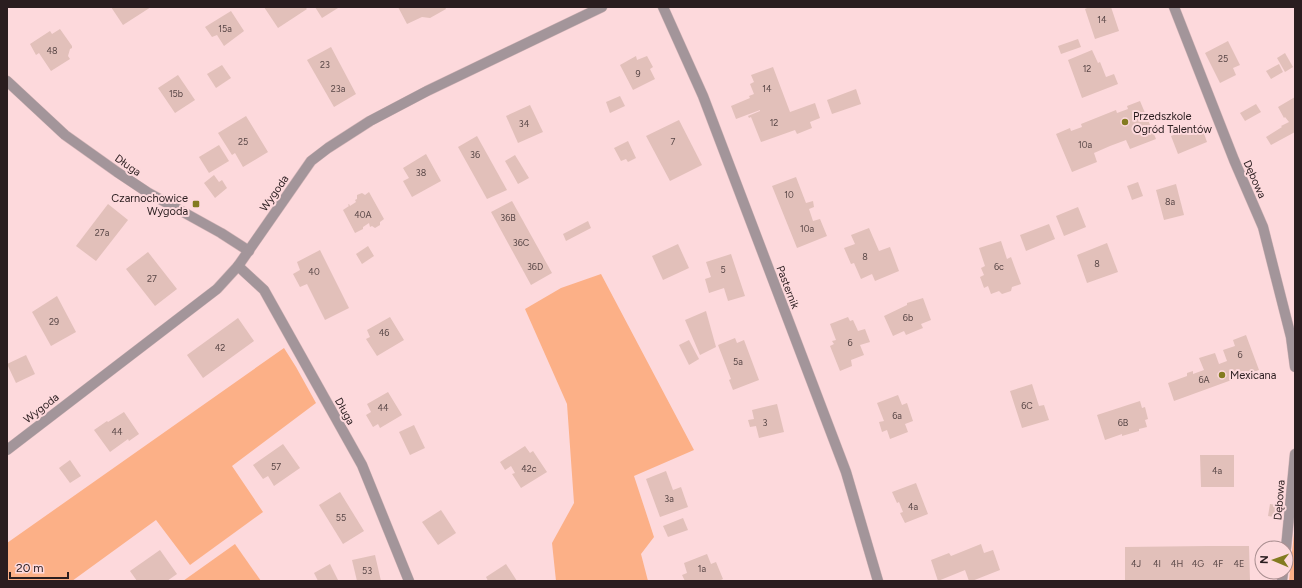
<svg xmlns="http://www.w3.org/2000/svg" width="1302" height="588" viewBox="0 0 1302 588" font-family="Figtree,sans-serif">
  <rect width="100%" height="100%" fill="#fdd9dc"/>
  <g fill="#fcb087">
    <path d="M601,274L694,450L634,476L654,537L641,554L648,581H556L552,543L574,503L567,404L525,309L561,288Z"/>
    <path d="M284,348L296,367L316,403L232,466L263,512L190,565L156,520L72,581H7V543Z"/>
    <path d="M1295,524V581H1289Z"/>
    <path d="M235,544L261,581H183Z"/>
  </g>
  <g fill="#e2c0ba">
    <path d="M111,7H151L123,25Z"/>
    <path d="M264,7H305L307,9L278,28Z"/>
    <path d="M315,7H337L338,8L322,18Z"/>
    <path d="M398,7H445L446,9L430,18L422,17L407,24Z"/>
    <path d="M1089,7H1111L1119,31L1095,39L1085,9Z"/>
    <path d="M231,11L244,31L224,46L217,35L212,37L205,27Z"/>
    <path d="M60,29L72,46V48L70,49L68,56L70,59L51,71L39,53L36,55L30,44L50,31L52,34Z"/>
    <path d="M1078,39L1081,47L1061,54L1058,46Z"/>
    <path d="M1228,41L1240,65L1233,68L1236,75L1220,83L1205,53Z"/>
    <path d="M331,47L356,94L334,107L307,60Z"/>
    <path d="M1092,50L1098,63L1100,62L1106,77L1114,74L1118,84L1082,98L1068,60Z"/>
    <path d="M1285,53L1293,67L1285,72L1277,58Z"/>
    <path d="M636,56L637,60L647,56L653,67L650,69L655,79L633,90L620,65Z"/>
    <path d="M1279,64L1283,72L1271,79L1266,71Z"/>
    <path d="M222,65L231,78L216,88L207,74Z"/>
    <path d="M773,67L790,112L815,103L820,118L810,122L812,128L797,134L795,130L761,142L751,117L749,118L748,116L760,111V110L736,119L731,106L750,98L749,96L754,94L750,84L754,82L751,75Z"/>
    <path d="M178,75L195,100L175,113L158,88Z"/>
    <path d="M856,89L861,104L832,114L827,100Z"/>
    <path d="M620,96L625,106L610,113L606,102Z"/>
    <path d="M1295,97V132L1271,145L1266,137L1282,127L1281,126L1289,122L1285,117L1284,118L1278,107Z"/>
    <path d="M1140,101L1156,139L1130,149L1126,140L1110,146L1094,153L1097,162L1072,172L1056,134L1070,128L1071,131L1082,127L1081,124L1116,110L1117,113L1128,109L1127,106Z"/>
    <path d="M1256,104L1261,112L1245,121L1240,113Z"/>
    <path d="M530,105L543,132L518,143L506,116Z"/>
    <path d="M246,116L268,152L243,167L235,153L232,155L218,133Z"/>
    <path d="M679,120L702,165L670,181L646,136Z"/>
    <path d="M1202,128L1207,142L1178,154L1171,136L1189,129L1190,132Z"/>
    <path d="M477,136L507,190L487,199L458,147Z"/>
    <path d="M628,141L636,158L628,162L626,159L621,161L614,148Z"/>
    <path d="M219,145L229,161L209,173L199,157Z"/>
    <path d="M426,154L441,181L412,197L403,181L409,178L403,168Z"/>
    <path d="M515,155L529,178L518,184L505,161Z"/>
    <path d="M214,175L219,182L222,180L227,188L215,198L204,183Z"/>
    <path d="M796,177L806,203L813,201L814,207L809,209L813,221L820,219L827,236L797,248L772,186Z"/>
    <path d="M1138,182L1143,196L1132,200L1127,186Z"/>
    <path d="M1176,184L1184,215L1164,220L1156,190Z"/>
    <path d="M369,192L384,219L380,222V225L375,228L372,226L370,227L369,223L363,227V229L355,233L343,210L349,206L348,205L349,204L350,206L356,202L355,200L357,199V195L362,193L365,195Z"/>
    <path d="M512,201L552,273L531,285L491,212Z"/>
    <path d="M108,204L128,220L96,261L76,246Z"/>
    <path d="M1078,207L1086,227L1064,236L1056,216Z"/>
    <path d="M588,221L591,228L566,241L563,234Z"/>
    <path d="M1049,224L1055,239L1026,251L1020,235Z"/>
    <path d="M869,228L879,251L890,247L899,271L875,281L872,274L861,279L854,263L851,264L844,248L855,244L851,235Z"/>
    <path d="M1001,241L1007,259L1011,257L1021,284L1012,287L1011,291L1002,294L999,291L991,294L988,286L984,288L980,277L984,275L981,268L985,266L979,248Z"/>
    <path d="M1107,243L1118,272L1087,283L1077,255Z"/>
    <path d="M678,244L689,268L663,280L652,256Z"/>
    <path d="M368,246L374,256L362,264L356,254Z"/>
    <path d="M320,250L349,308L325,320L307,284L300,287L293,274L300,270L297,262Z"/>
    <path d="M148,252L177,289L155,306L126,269Z"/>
    <path d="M731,254L745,296L728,301L724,288L709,293L705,279L711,277L706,262Z"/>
    <path d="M57,296L76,332L51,346L32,312Z"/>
    <path d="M923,298L931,320L921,324L923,328L906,335L904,331L893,336L884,316L907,305V303Z"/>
    <path d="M706,311L716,347L700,355L685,320Z"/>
    <path d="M390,317L404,340L377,356L366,339L370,337L367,330Z"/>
    <path d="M848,317L850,321L853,320L858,331L865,329L870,342L860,345L864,355L851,360L852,366L840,371L830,346L834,344L832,341L836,340L830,324Z"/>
    <path d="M238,318L254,341L203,378L187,355Z"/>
    <path d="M1246,335L1259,370L1174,401L1168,383L1187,376V373L1193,371V374L1204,370L1199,358L1215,353L1219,364L1227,361L1223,350L1235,346L1233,340Z"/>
    <path d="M735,338L737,343L744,340L759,380L733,390L729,380L731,379L718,345Z"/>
    <path d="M689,340L699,359L689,365L679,345Z"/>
    <path d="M26,355L35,374L16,383L7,364Z"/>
    <path d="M1032,384L1039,406L1044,405L1049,420L1022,428L1010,391Z"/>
    <path d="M388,392L402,415L380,428L378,424L373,427L366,415L371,412L367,404Z"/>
    <path d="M898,395L902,405L907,403L913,421L905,424L908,432L890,439L887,430L882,432L879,422L884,421L877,403Z"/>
    <path d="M1140,401L1142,408L1145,407L1148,419L1145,420L1147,427L1139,429V431L1122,436V434L1105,440L1097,415Z"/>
    <path d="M777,404L784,432L759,438L756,426L750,427L748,420L754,419L752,410Z"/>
    <path d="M124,412L139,434L129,441L128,439L110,452L94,430L107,421L108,422Z"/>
    <path d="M414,425L425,448L410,455L399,432Z"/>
    <path d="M283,444L300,468L274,486L268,476L263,479L253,465Z"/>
    <path d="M525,446L530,453L533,451L547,472L521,488L512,474L515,473L511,466L505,470L500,462Z"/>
    <path d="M1200,455H1234V487H1201Z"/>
    <path d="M70,460L81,476L70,483L59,468Z"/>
    <path d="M666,471L673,490L681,487L688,507L660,517L646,479Z"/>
    <path d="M916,483L928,514L905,523L900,513L903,512L899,502L897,503L892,492Z"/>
    <path d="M340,492L364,531L343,544L319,505Z"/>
    <path d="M1270,504L1276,505L1274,517L1268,516Z"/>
    <path d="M441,510L456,533L438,545L422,522Z"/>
    <path d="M683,518L688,530L668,537L663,526Z"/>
    <path d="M981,544L984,553L993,550L1000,570L972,581H969L965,570L938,581L931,560L949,553L951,556Z"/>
    <path d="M1208,546H1249L1250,581H1125V547Z"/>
    <path d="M160,550L177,574L167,581H137L130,571Z"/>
    <path d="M707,554L711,564L716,562L723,579L719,581H685L682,575L687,573L684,563Z"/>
    <path d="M375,555L381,581H357L352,560Z"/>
    <path d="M330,564L338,580L336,581H318L314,573Z"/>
    <path d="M506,564L517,581H488L486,577Z"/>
  </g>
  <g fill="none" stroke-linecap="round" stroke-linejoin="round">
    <g stroke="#d7b7ba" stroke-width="11">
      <g id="minor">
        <path d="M663,7L703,96L846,472L878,581"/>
        <path d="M1174,7L1234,160L1263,227L1291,337L1295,367"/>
        <path d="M7,81L65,135L117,172L147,192L221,233L249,251"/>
        <path d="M238,266L264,290L362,465L409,581"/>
        <path d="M7,450L217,289L238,266L311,161L328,148L370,121L427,91L602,7"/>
        <path d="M1286,548L1295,454"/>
        <path d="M1282,581L1283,572"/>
      </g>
    </g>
    <use href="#minor" stroke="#a3959a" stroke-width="10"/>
  </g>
  <g fill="#837b20" stroke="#fdd9dc" stroke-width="1.5">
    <circle cx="1125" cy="122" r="4"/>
    <rect x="192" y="200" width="8" height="8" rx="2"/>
    <circle cx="1222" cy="375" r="4"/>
  </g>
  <g text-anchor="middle" stroke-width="4" stroke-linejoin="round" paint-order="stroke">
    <g font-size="9" fill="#584646">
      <text x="1102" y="23">14</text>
      <text x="225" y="32">15a</text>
      <text x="52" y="54">48</text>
      <text x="1223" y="62">25</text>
      <text x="325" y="68">23</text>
      <text x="1087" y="72">12</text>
      <text x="638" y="77">9</text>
      <text x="338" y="92">23a</text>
      <text x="767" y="92">14</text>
      <text x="176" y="97">15b</text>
      <text x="774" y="126">12</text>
      <text x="524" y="127">34</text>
      <text x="243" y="145">25</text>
      <text x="673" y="145">7</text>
      <text x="1085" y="148">10a</text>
      <text x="475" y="158">36</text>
      <text x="421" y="176">38</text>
      <text x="789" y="198">10</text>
      <text x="1170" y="205">8a</text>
      <text x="363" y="218">40A</text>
      <text x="508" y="221">36B</text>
      <text x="807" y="232">10a</text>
      <text x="102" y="236">27a</text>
      <text x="521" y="246">36C</text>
      <text x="865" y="260">8</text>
      <text x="1097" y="267">8</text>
      <text x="535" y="270">36D</text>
      <text x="999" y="270">6c</text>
      <text x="723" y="273">5</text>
      <text x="314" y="275">40</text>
      <text x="152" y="282">27</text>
      <text x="908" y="321">6b</text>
      <text x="54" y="325">29</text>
      <text x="384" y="336">46</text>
      <text x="850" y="346">6</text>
      <text x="220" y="351">42</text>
      <text x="1240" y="358">6</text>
      <text x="738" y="365">5a</text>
      <text x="1204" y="383">6A</text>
      <text x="1027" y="409">6C</text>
      <text x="383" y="411">44</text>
      <text x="897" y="419">6a</text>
      <text x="765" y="426">3</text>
      <text x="1123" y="426">6B</text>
      <text x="117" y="435">44</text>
      <text x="276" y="470">57</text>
      <text x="529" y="472">42c</text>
      <text x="1217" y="474">4a</text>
      <text x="669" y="502">3a</text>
      <text x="913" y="510">4a</text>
      <text x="341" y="521">55</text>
      <text x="1136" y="567">4J</text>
      <text x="1157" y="567">4I</text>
      <text x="1177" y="567">4H</text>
      <text x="1198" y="567">4G</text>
      <text x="1218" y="567">4F</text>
      <text x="1239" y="567">4E</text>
      <text x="702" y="572">1a</text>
      <text x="367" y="574">53</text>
    </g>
    <g font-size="11" fill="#2a1d1f" stroke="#fdd9dc" text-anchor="start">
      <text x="1133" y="120">Przedszkole<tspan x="1133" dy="13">Ogród Talentów</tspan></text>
      <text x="188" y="202" text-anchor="end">Czarnochowice<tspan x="188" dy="13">Wygoda</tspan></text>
      <text x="1230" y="379">Mexicana</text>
    </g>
    <g font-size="11" fill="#2a1d1f" stroke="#fdd9dc">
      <text transform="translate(128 165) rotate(35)" y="4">Długa</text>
      <text transform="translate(1255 179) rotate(66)" y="4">Dębowa</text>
      <text transform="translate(274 193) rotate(-55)" y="4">Wygoda</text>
      <text transform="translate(788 287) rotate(69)" y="4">Pasternik</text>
      <text transform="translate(41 408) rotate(-38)" y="4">Wygoda</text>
      <text transform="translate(345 411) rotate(61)" y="4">Długa</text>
      <text transform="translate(1279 500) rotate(-85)" y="4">Dębowa</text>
    </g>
  </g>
  <rect width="1302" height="588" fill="none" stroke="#2a1d1f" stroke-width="16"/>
  <g transform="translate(1274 560) rotate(272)"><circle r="19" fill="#fdd9dc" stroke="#a98e90"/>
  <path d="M0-3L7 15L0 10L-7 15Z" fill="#837b20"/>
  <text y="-6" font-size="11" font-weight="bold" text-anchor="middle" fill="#2a1d1f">N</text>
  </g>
  <path d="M10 572v6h58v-6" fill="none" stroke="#2a1d1f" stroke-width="2"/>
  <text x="16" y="572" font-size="12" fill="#2a1d1f" stroke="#fdd9dc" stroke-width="3" paint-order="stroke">20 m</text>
</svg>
